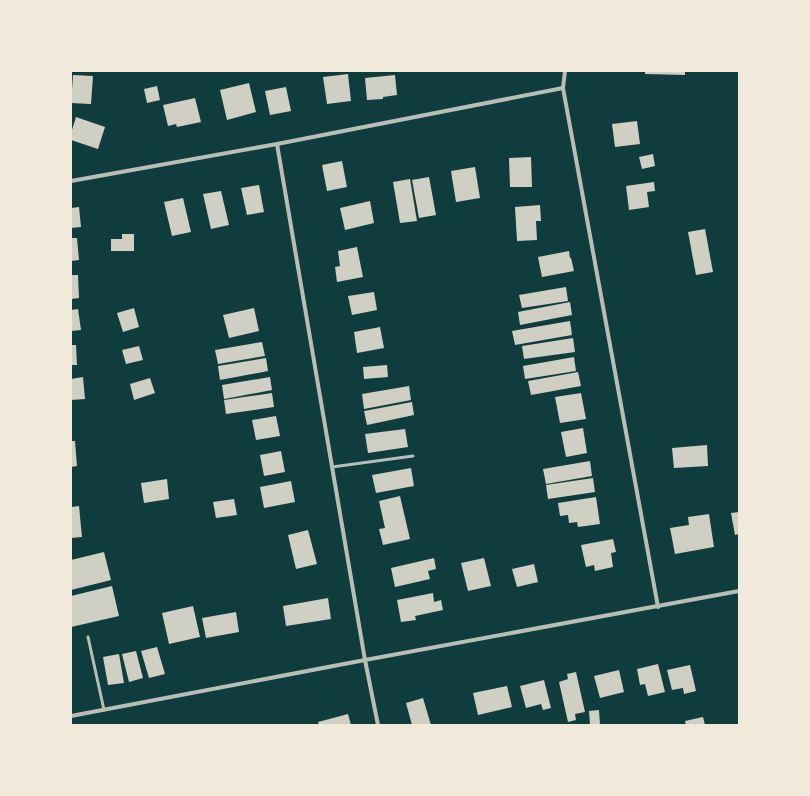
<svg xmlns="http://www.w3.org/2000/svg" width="810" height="796" viewBox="0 0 810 796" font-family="'Asap Condensed',sans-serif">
  <rect width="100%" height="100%" fill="#0f3d3e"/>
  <g fill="#cfcfc3">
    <path d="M645,71H685V75L645,74Z"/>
    <path d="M348,74L351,101L327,104L323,77Z"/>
    <path d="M73,75L93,76L91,104L71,103V90H72Z"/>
    <path d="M395,75L397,95L383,97V99L367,100L365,78Z"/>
    <path d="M249,83L256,112L227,120L220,90Z"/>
    <path d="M157,86L160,100L147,103L144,89Z"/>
    <path d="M286,87L291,111L270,115L265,91Z"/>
    <path d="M195,98L201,122L177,127L176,124L168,126L163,105Z"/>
    <path d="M76,117L105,127L98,149L71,140V133Z"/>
    <path d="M637,121L640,144L615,147L612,124Z"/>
    <path d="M653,154L655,166L642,169L639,157Z"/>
    <path d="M531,157L532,187H510L509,158Z"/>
    <path d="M342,161L347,187L327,191L322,165Z"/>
    <path d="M475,167L480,198L456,202L451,171Z"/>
    <path d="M429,177L436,215L419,218L412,180Z"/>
    <path d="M410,179L417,221L400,223L393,182Z"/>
    <path d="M654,182L655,191L647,192L649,207L629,210L626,186Z"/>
    <path d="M259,185L264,212L247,215L241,188Z"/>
    <path d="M221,191L229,225L211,229L203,194Z"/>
    <path d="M183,198L191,232L172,236L164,202Z"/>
    <path d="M370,201L374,223L345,230L340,208Z"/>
    <path d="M540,205L541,221H536L537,240L517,241L515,207Z"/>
    <path d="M79,207L81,227L71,228V208Z"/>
    <path d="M705,229L713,272L696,275L688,232Z"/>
    <path d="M122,234H134V251H111V239H122Z"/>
    <path d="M71,238H77L79,260L71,261Z"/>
    <path d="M357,247L363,277L337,282L335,267L340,266L338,251Z"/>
    <path d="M569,251L570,258H571L574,271L542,277L538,257Z"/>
    <path d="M71,275H78L79,298L71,299Z"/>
    <path d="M566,287L568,301L522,308L519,295Z"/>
    <path d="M374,292L377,310L352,315L348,296Z"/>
    <path d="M570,302L572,315L520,325L518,312Z"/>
    <path d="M134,308L139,327L123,332L117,313Z"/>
    <path d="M254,308L259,331L229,338L223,315Z"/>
    <path d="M78,309L81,330L71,331V310Z"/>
    <path d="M570,321L572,335L515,345L512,331Z"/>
    <path d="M380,327L384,348L357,353L354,332Z"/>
    <path d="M573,338L575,352L524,359L522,346Z"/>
    <path d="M262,342L265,356L218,364L215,350Z"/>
    <path d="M71,345H76L77,365H71Z"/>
    <path d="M139,346L143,360L126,364L122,350Z"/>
    <path d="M574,357L576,371L525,379L523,366Z"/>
    <path d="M266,358L268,371L220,380L218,366Z"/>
    <path d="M387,365L388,377L364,379L363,367Z"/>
    <path d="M578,372L581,386L531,395L528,381Z"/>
    <path d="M83,377L85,399L71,400V379Z"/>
    <path d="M270,377L272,390L224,399L222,385Z"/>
    <path d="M150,378L155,393L134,400L130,384Z"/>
    <path d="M409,386L411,400L364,409L362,394Z"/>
    <path d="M272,393L274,407L226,414L224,400Z"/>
    <path d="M581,393L586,419L560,423L555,397Z"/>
    <path d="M412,402L414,415L367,425L364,411Z"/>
    <path d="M276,416L280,436L256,440L252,420Z"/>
    <path d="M583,428L587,453L566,457L561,432Z"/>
    <path d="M405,429L408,447L368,453L365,434Z"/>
    <path d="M71,441H75L77,466L71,467Z"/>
    <path d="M707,445L708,466L674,468L672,448Z"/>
    <path d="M281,451L285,472L264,476L260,455Z"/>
    <path d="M590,461L592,476L546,484L543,469Z"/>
    <path d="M411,468L414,486L376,493L372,475Z"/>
    <path d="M593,478L595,492L548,499L546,485Z"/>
    <path d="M167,479L169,499L144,503L141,483Z"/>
    <path d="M291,481L295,502L264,508L260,487Z"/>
    <path d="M400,496L410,539L383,545L379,529L385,528L379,501Z"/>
    <path d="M596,497L600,524L578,527L577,522L569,523L568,515L560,516L558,503Z"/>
    <path d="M234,499L237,515L216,518L213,502Z"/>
    <path d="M79,506L82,537L71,538V507Z"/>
    <path d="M739,512V534L735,535L731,513Z"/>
    <path d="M709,514L714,547L675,554L670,528L689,525L688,517Z"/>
    <path d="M308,530L317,564L296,569L288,535Z"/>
    <path d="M613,539L616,552L611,553L613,567L595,571L594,565L586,567L581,545Z"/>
    <path d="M104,552L111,580L71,590V560Z"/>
    <path d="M434,558L436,569L428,571L430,579L395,587L391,568Z"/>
    <path d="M484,558L491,586L468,591L461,563Z"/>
    <path d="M534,564L538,582L517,587L512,569Z"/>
    <path d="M112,586L119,616L71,627V596Z"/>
    <path d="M433,593L434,602L441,600L443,610L415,616L416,620L401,622L397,600Z"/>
    <path d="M328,598L331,619L286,626L283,606Z"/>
    <path d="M193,606L200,637L169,644L162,613Z"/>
    <path d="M236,612L239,632L206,638L202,618Z"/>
    <path d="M157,647L165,674L149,678L141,651Z"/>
    <path d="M136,651L143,678L129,682L122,654Z"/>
    <path d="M119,654L124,683L108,685L103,657Z"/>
    <path d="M658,664L665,692L648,696L645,684L640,685L637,669Z"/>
    <path d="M690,665L696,691L684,694L683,688L672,690L667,670Z"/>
    <path d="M619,670L624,692L600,698L594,676Z"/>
    <path d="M576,672L585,712L575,714L576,720L568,722L559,682L568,679L567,674Z"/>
    <path d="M544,680L551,708L543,710L541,704L526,708L520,686Z"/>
    <path d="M507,686L512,707L478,715L473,693Z"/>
    <path d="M423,698L431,725H412L406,703Z"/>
    <path d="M599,710L600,725H590L589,711Z"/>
    <path d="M348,714L351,725H319L318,722Z"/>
    <path d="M703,717L705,725H686L685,721Z"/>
  </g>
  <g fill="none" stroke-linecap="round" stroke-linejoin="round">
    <g stroke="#b8beb3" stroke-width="3">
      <path d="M332,467L413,456"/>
      <path d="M88,637L104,710"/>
    </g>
    <g stroke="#b8beb3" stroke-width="4">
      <path d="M565,71L563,88L658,607"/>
      <path d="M277,144L365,660L378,725"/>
      <path d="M71,181L277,144L563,88"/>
      <path d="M71,716L365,660L739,591"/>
    </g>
  </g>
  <rect width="810" height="796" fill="none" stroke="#f1e9da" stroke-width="144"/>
</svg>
